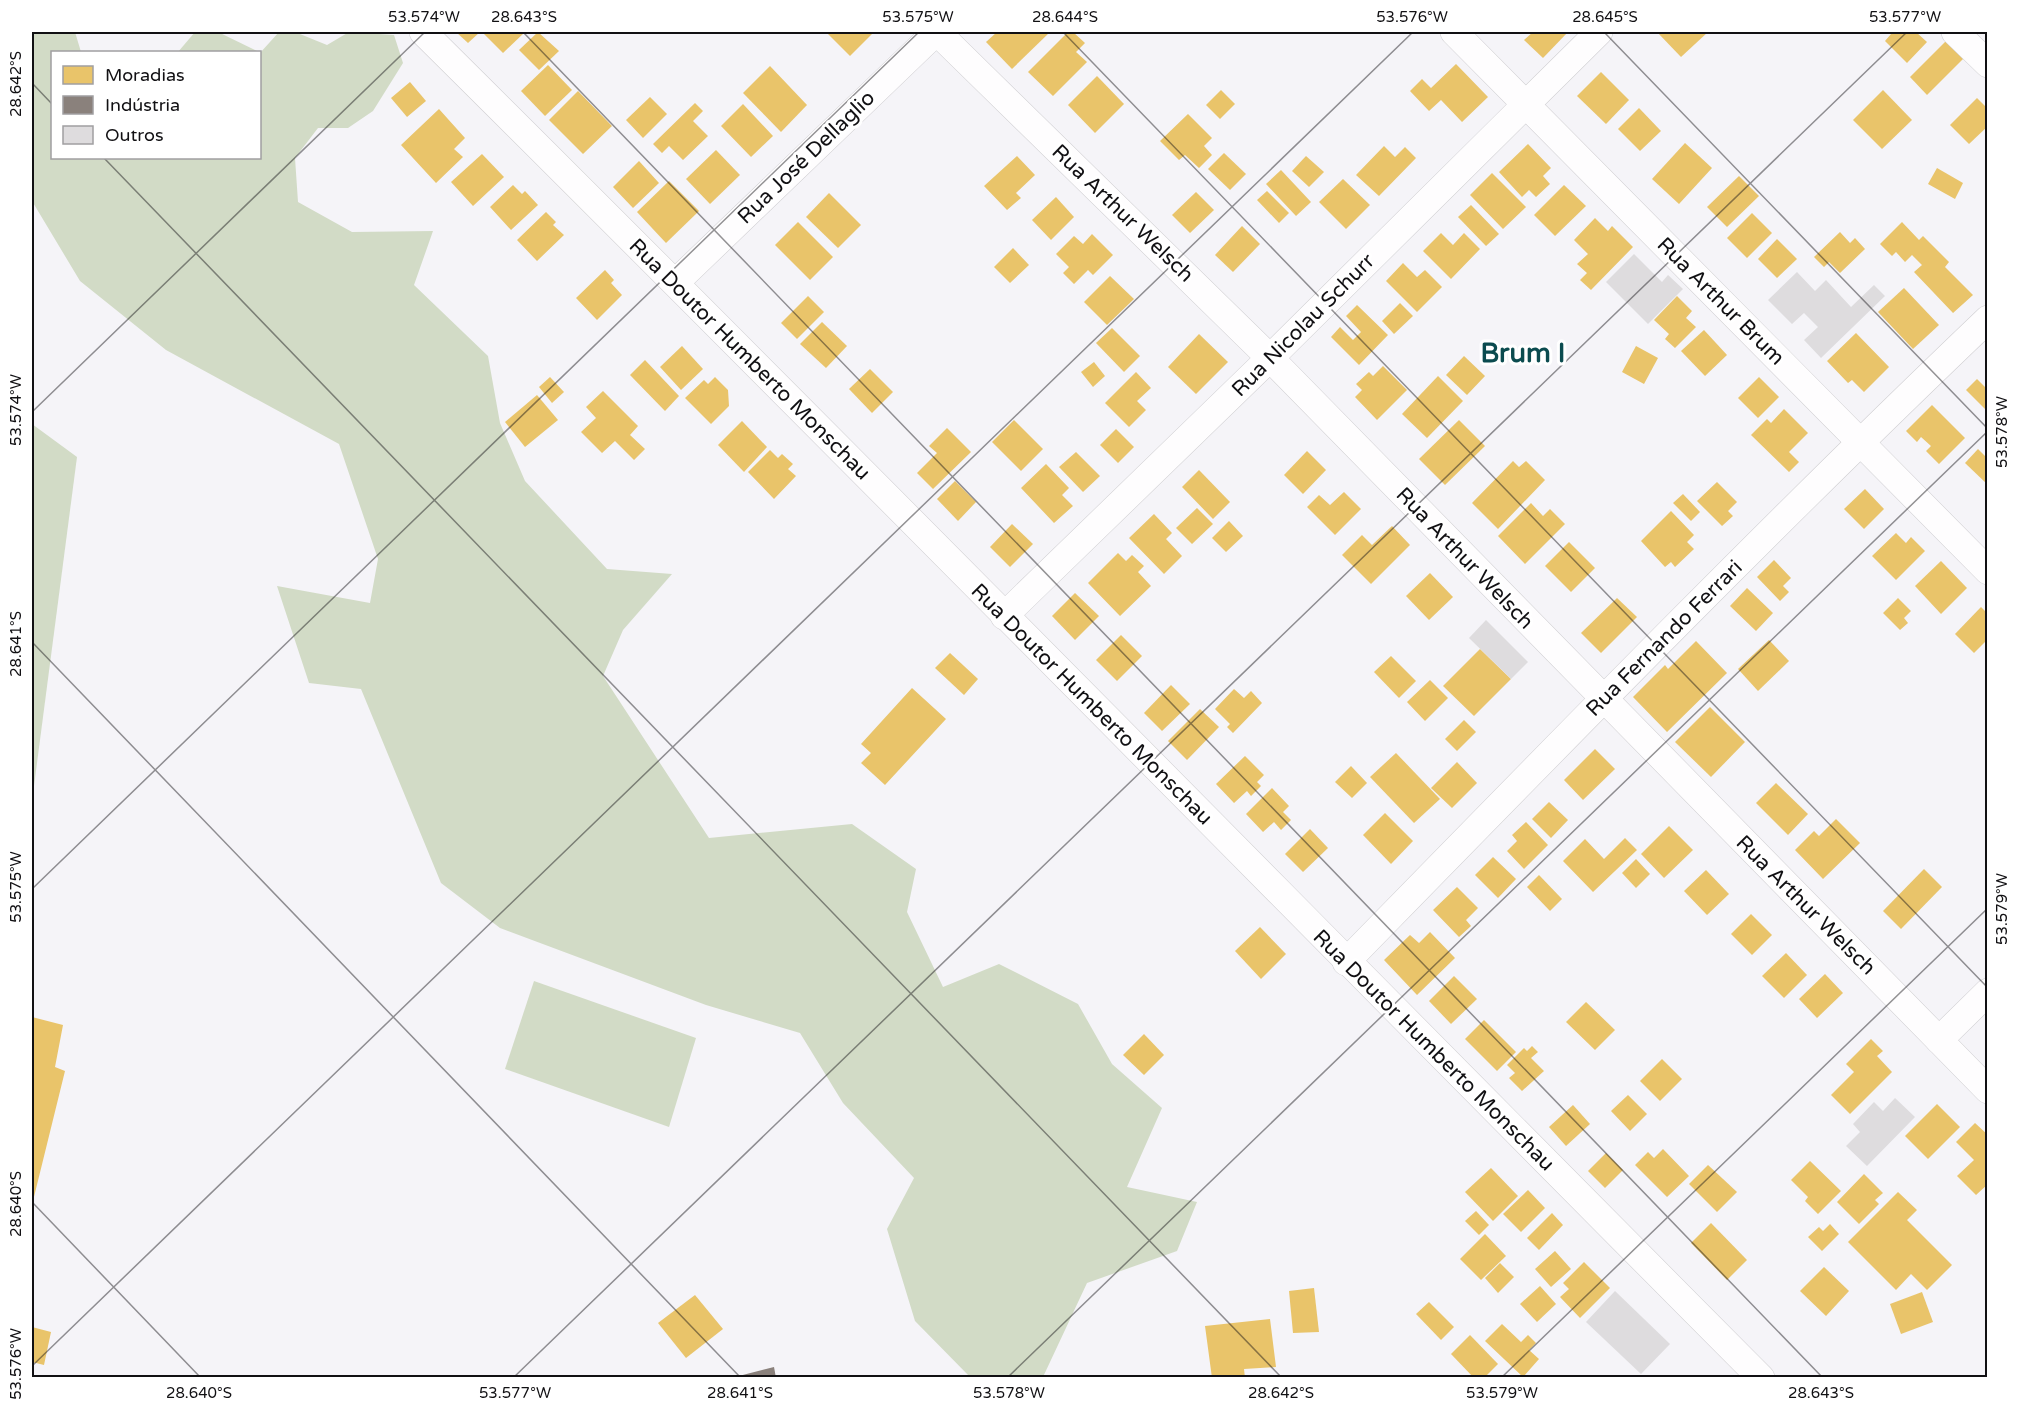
<svg xmlns="http://www.w3.org/2000/svg" width="2019" height="1409" viewBox="0 0 2019 1409" font-family="'Varela Round',sans-serif">
  <rect width="100%" height="100%" fill="#f5f4f8"/>
  <g fill="#d2dbc6">
    <path d="M32,32H75L81,52H52V158H260V53L279,32H295L327,45L349,32L394,35L403,63L373,111L348,128H318L295,158L298,202L352,232L433,231L414,285L488,356L500,423L525,481L607,569L672,574L623,630L603,676L709,838L852,824L916,869L907,912L943,987L999,964L1078,1004L1112,1064L1162,1108L1127,1187L1197,1202L1177,1251L1087,1283L1043,1377H970L915,1321L887,1229L914,1178L843,1103L800,1033L706,1005L500,928L441,883L361,689L309,683L277,586L370,603L378,559L339,444L166,350L80,281L32,201Z"/>
    <path d="M195,32H218L259,52H178Z"/>
    <path d="M32,424L77,457L34,786L32,789Z"/>
    <path d="M534,981L696,1038L669,1127L505,1069Z"/>
  </g>
  <g fill="#e9c46a">
    <path d="M456,32H480L468,43Z"/>
    <path d="M485,32H525L503,53L483,33Z"/>
    <path d="M538,32L559,51L539,70L519,50Z"/>
    <path d="M830,32H874L850,56L828,34Z"/>
    <path d="M997,32H1050L1012,69L986,42Z"/>
    <path d="M1068,32H1073L1085,43L1076,52L1087,62L1053,96L1028,72Z"/>
    <path d="M1533,32H1568L1543,58L1524,40Z"/>
    <path d="M1657,32H1708L1681,57Z"/>
    <path d="M1888,32H1916L1927,42L1907,63L1885,41L1891,34Z"/>
    <path d="M1947,40L1964,58L1927,95L1910,77Z"/>
    <path d="M1456,64L1488,97L1462,122L1441,100L1429,111L1410,91L1422,79L1431,88Z"/>
    <path d="M548,65L572,90L545,116L521,91Z"/>
    <path d="M770,66L807,105L781,132L743,93Z"/>
    <path d="M1601,72L1629,100L1606,124L1577,96Z"/>
    <path d="M1097,76L1124,104L1095,133L1068,105Z"/>
    <path d="M410,82L426,101L407,117L391,98Z"/>
    <path d="M1221,90L1235,104L1220,119L1206,105Z"/>
    <path d="M1883,90L1912,120L1882,149L1853,120Z"/>
    <path d="M578,91L612,126L583,154L549,120Z"/>
    <path d="M650,97L667,114L643,138L626,120Z"/>
    <path d="M1977,98L1988,109V126L1969,144L1950,125Z"/>
    <path d="M695,103L703,111L693,121L708,136L683,160L669,146L662,153L653,144Z"/>
    <path d="M743,104L773,136L751,157L721,126Z"/>
    <path d="M1639,108L1661,131L1640,151L1618,129Z"/>
    <path d="M439,109L465,138L454,149L463,157L436,183L401,145Z"/>
    <path d="M1188,114L1212,138L1204,146L1212,155L1199,168L1185,155L1179,160L1160,141Z"/>
    <path d="M1685,143L1712,168L1679,204L1652,179Z"/>
    <path d="M1528,144L1551,168L1543,176L1550,184L1536,197L1529,190L1522,197L1499,172Z"/>
    <path d="M1384,146L1395,157L1405,147L1416,158L1379,196L1356,175Z"/>
    <path d="M716,150L740,175L710,204L686,179Z"/>
    <path d="M1224,153L1246,174L1230,190L1208,169Z"/>
    <path d="M482,154L504,177L473,206L451,182Z"/>
    <path d="M1017,156L1035,175L1016,193L1021,198L1007,210L984,186Z"/>
    <path d="M1306,156L1324,172L1309,187L1292,171Z"/>
    <path d="M639,161L659,183L633,208L613,187Z"/>
    <path d="M1937,168L1963,183L1955,199L1928,184Z"/>
    <path d="M1281,170L1311,202L1296,216L1266,184Z"/>
    <path d="M1492,173L1526,207L1503,229L1470,195Z"/>
    <path d="M1739,176L1759,196L1727,227L1707,207Z"/>
    <path d="M1343,179L1370,205L1346,229L1319,202Z"/>
    <path d="M669,181L699,211L666,243L637,212Z"/>
    <path d="M513,185L522,194L525,191L538,205L511,230L490,207Z"/>
    <path d="M1564,185L1586,206L1555,236L1534,215Z"/>
    <path d="M1267,191L1289,213L1279,223L1257,200Z"/>
    <path d="M1196,192L1214,210L1190,233L1172,215Z"/>
    <path d="M829,193L861,225L838,248L806,217Z"/>
    <path d="M1056,197L1074,217L1051,240L1032,220Z"/>
    <path d="M1471,205L1499,234L1486,246L1458,217Z"/>
    <path d="M546,212L556,222L553,225L564,235L537,261L517,240Z"/>
    <path d="M1752,213L1772,233L1747,258L1727,238Z"/>
    <path d="M1595,218L1608,231L1612,226L1633,247L1591,290L1580,280L1587,273L1577,264L1588,254L1574,240Z"/>
    <path d="M798,222L833,257L810,280L775,245Z"/>
    <path d="M1902,222L1919,240L1923,236L1949,262L1945,267L1973,295L1953,313L1914,272L1922,265L1912,255L1905,262L1896,252L1892,256L1880,244Z"/>
    <path d="M1242,226L1260,244L1233,272L1215,255Z"/>
    <path d="M1840,232L1850,243L1855,238L1865,249L1840,273L1829,262L1824,267L1814,257Z"/>
    <path d="M1441,233L1453,245L1464,233L1480,249L1451,279L1423,251Z"/>
    <path d="M1092,234L1113,255L1093,275L1088,270L1074,284L1063,273L1069,267L1056,254L1074,236L1083,244Z"/>
    <path d="M1777,239L1797,259L1777,278L1758,259Z"/>
    <path d="M1013,248L1029,265L1010,283L994,267Z"/>
    <path d="M1403,263L1417,277L1425,270L1442,287L1417,312L1386,281Z"/>
    <path d="M605,270L614,280L611,283L622,295L597,320L576,298Z"/>
    <path d="M1110,276L1134,299L1107,325L1084,302Z"/>
    <path d="M1904,288L1939,325L1913,349L1878,312Z"/>
    <path d="M808,296L824,312L797,339L781,323Z"/>
    <path d="M1677,296L1692,311L1686,318L1696,327L1675,348L1665,339L1669,334L1654,320Z"/>
    <path d="M1400,303L1413,316L1394,334L1382,321Z"/>
    <path d="M1357,305L1388,335L1359,365L1331,337L1340,327L1353,340L1361,332L1346,316Z"/>
    <path d="M822,322L847,346L826,368L800,344Z"/>
    <path d="M1112,328L1140,356L1124,372L1096,343Z"/>
    <path d="M1704,330L1727,355L1705,376L1681,351Z"/>
    <path d="M1856,333L1889,367L1864,392L1852,380L1848,383L1827,361Z"/>
    <path d="M1199,334L1228,362L1196,394L1168,367Z"/>
    <path d="M682,346L703,369L681,390L660,367Z"/>
    <path d="M1636,346L1658,358L1644,384L1622,372Z"/>
    <path d="M1464,356L1485,376L1467,395L1446,375Z"/>
    <path d="M645,360L679,396L665,411L630,375Z"/>
    <path d="M1094,362L1105,376L1093,387L1081,372Z"/>
    <path d="M1383,366L1407,390L1377,420L1355,397L1362,390L1356,384L1369,372L1373,376Z"/>
    <path d="M870,369L893,392L872,413L849,389Z"/>
    <path d="M1136,372L1151,388L1137,401L1146,410L1129,427L1105,403Z"/>
    <path d="M1438,376L1463,401L1427,438L1402,414Z"/>
    <path d="M550,377L564,392L552,403L539,387Z"/>
    <path d="M715,377L728,390L729,406L711,424L685,398L704,380L708,384Z"/>
    <path d="M1759,377L1779,397L1758,418L1738,398Z"/>
    <path d="M1977,379L1988,390V412L1966,390Z"/>
    <path d="M603,391L638,426L630,435L645,449L634,460L615,441L602,453L581,432L596,418L586,407Z"/>
    <path d="M537,395L558,420L525,447L505,422Z"/>
    <path d="M1932,405L1965,438L1939,464L1926,451L1931,446L1921,437L1917,442L1906,431Z"/>
    <path d="M1784,409L1808,433L1789,452L1799,462L1789,472L1751,435L1767,419L1771,423Z"/>
    <path d="M1014,420L1043,449L1021,471L992,442Z"/>
    <path d="M1459,420L1485,446L1445,485L1419,459Z"/>
    <path d="M742,421L767,447L744,472L718,445Z"/>
    <path d="M947,428L971,452L933,489L917,473L937,453L929,446Z"/>
    <path d="M1116,429L1134,447L1118,463L1100,445Z"/>
    <path d="M1978,449L1988,459V485L1965,463Z"/>
    <path d="M770,450L778,458L782,454L793,464L788,469L796,476L774,499L748,472Z"/>
    <path d="M1307,451L1326,470L1303,494L1284,475Z"/>
    <path d="M1076,452L1100,476L1083,492L1059,467Z"/>
    <path d="M1513,461L1519,467L1526,461L1545,480L1498,529L1472,503Z"/>
    <path d="M1046,464L1069,488L1062,495L1073,506L1054,523L1021,488Z"/>
    <path d="M1199,470L1230,502L1213,519L1182,487Z"/>
    <path d="M955,481L976,502L958,521L937,499Z"/>
    <path d="M1717,482L1737,502L1728,511L1733,516L1722,526L1697,501Z"/>
    <path d="M1865,489L1884,509L1864,529L1844,509Z"/>
    <path d="M1344,492L1361,509L1335,535L1307,507L1319,495L1330,505Z"/>
    <path d="M1683,494L1700,512L1691,521L1673,503Z"/>
    <path d="M1531,503L1543,516L1550,509L1565,524L1525,564L1498,536Z"/>
    <path d="M1197,508L1213,524L1192,544L1176,528Z"/>
    <path d="M1671,511L1694,535L1687,542L1694,549L1675,567L1671,562L1665,567L1641,541Z"/>
    <path d="M1154,514L1172,533L1166,539L1182,556L1164,574L1129,538Z"/>
    <path d="M1229,521L1243,536L1226,552L1212,538Z"/>
    <path d="M1012,524L1033,544L1010,567L990,547Z"/>
    <path d="M1392,526L1410,545L1371,584L1342,555L1362,535L1372,545Z"/>
    <path d="M1896,533L1906,543L1911,537L1925,551L1896,580L1872,556Z"/>
    <path d="M1569,542L1595,568L1571,592L1545,566Z"/>
    <path d="M1118,553L1126,561L1132,555L1144,566L1138,572L1151,586L1120,616L1088,583Z"/>
    <path d="M1774,560L1791,578L1783,586L1789,592L1780,601L1757,577Z"/>
    <path d="M1941,561L1967,588L1941,614L1915,586Z"/>
    <path d="M1430,573L1453,597L1429,620L1406,596Z"/>
    <path d="M1747,588L1773,613L1756,631L1730,606Z"/>
    <path d="M1075,593L1099,616L1075,640L1052,616Z"/>
    <path d="M1617,598L1637,617L1601,653L1581,633Z"/>
    <path d="M1898,598L1911,611L1904,618L1908,623L1900,630L1883,613Z"/>
    <path d="M1981,607L1988,614V639L1974,653L1955,634Z"/>
    <path d="M1121,635L1142,656L1117,681L1096,660Z"/>
    <path d="M1769,640L1789,661L1758,691L1738,669Z"/>
    <path d="M1696,641L1727,673L1667,732L1633,697L1665,665L1668,669Z"/>
    <path d="M1480,649L1511,679L1474,716L1443,686Z"/>
    <path d="M950,653L978,679L964,695L935,668Z"/>
    <path d="M1391,656L1416,681L1399,698L1374,672Z"/>
    <path d="M1430,680L1448,698L1425,721L1407,702Z"/>
    <path d="M1171,685L1190,704L1162,731L1144,713Z"/>
    <path d="M912,688L946,719L885,785L861,763L871,753L861,744Z"/>
    <path d="M1234,689L1244,698L1251,691L1262,703L1233,733L1227,727L1230,724L1215,709Z"/>
    <path d="M1710,707L1745,742L1711,777L1675,742Z"/>
    <path d="M1200,709L1219,727L1187,760L1168,741Z"/>
    <path d="M1464,720L1476,732L1457,751L1445,739Z"/>
    <path d="M1595,749L1615,769L1583,800L1564,780Z"/>
    <path d="M1396,753L1440,799L1414,823L1370,777Z"/>
    <path d="M1245,756L1264,775L1257,782L1261,786L1251,796L1247,791L1234,803L1216,784Z"/>
    <path d="M1457,762L1477,783L1452,808L1431,788Z"/>
    <path d="M1351,766L1367,783L1352,798L1335,782Z"/>
    <path d="M1776,783L1808,814L1788,835L1756,803Z"/>
    <path d="M1272,788L1289,806L1283,812L1291,820L1281,830L1274,822L1263,832L1246,814Z"/>
    <path d="M1549,802L1568,820L1551,838L1532,819Z"/>
    <path d="M1385,813L1413,841L1391,864L1363,835Z"/>
    <path d="M1836,819L1860,843L1823,879L1795,850L1814,831L1819,836Z"/>
    <path d="M1526,822L1548,845L1524,869L1507,851L1517,841L1512,835Z"/>
    <path d="M1669,826L1693,850L1664,878L1641,854Z"/>
    <path d="M1310,829L1328,848L1303,872L1285,854Z"/>
    <path d="M1625,838L1637,850L1593,892L1563,861L1585,839L1604,859Z"/>
    <path d="M1493,857L1516,879L1498,898L1475,875Z"/>
    <path d="M1636,859L1650,874L1636,888L1622,873Z"/>
    <path d="M1924,869L1942,887L1901,929L1883,911Z"/>
    <path d="M1706,870L1729,894L1707,915L1684,891Z"/>
    <path d="M1539,875L1562,899L1550,911L1527,887Z"/>
    <path d="M1457,887L1478,908L1466,920L1471,926L1459,937L1433,910Z"/>
    <path d="M1751,914L1772,935L1752,955L1731,934Z"/>
    <path d="M1260,927L1286,954L1261,979L1235,951Z"/>
    <path d="M1430,932L1455,958L1417,995L1384,960L1410,935L1419,943Z"/>
    <path d="M1786,953L1807,975L1784,998L1762,976Z"/>
    <path d="M1825,974L1843,993L1817,1018L1799,999Z"/>
    <path d="M1454,976L1477,999L1451,1024L1429,1001Z"/>
    <path d="M1586,1002L1615,1030L1595,1050L1566,1022Z"/>
    <path d="M32,1017L63,1025L55,1067L65,1071L32,1205Z"/>
    <path d="M1484,1020L1516,1052L1497,1071L1465,1039Z"/>
    <path d="M1144,1034L1164,1055L1144,1075L1123,1055Z"/>
    <path d="M1871,1039L1883,1051L1877,1056L1892,1072L1850,1114L1831,1095L1854,1072L1846,1064Z"/>
    <path d="M1532,1046L1538,1052L1531,1058L1544,1071L1522,1091L1509,1078L1515,1073L1507,1065L1524,1048L1527,1051Z"/>
    <path d="M1662,1059L1682,1079L1660,1101L1640,1081Z"/>
    <path d="M1628,1095L1647,1114L1630,1131L1611,1111Z"/>
    <path d="M1937,1104L1960,1127L1928,1159L1905,1136Z"/>
    <path d="M1573,1105L1590,1124L1566,1146L1549,1127Z"/>
    <path d="M1975,1123L1988,1135V1184L1976,1195L1957,1176L1974,1160L1956,1142Z"/>
    <path d="M1663,1149L1689,1176L1667,1197L1635,1165L1648,1152L1654,1158Z"/>
    <path d="M1606,1153L1623,1170L1605,1188L1588,1171Z"/>
    <path d="M1810,1161L1841,1191L1818,1214L1805,1201L1808,1197L1791,1180Z"/>
    <path d="M1708,1165L1737,1192L1717,1212L1689,1184Z"/>
    <path d="M1491,1168L1518,1196L1493,1221L1465,1192Z"/>
    <path d="M1864,1174L1883,1193L1875,1200L1879,1204L1859,1224L1837,1202Z"/>
    <path d="M1528,1190L1545,1208L1521,1232L1503,1214Z"/>
    <path d="M1898,1192L1917,1210L1907,1220L1952,1265L1927,1290L1911,1274L1896,1290L1848,1242Z"/>
    <path d="M1476,1211L1489,1225L1479,1235L1465,1221Z"/>
    <path d="M1552,1213L1563,1225L1539,1250L1527,1238Z"/>
    <path d="M1711,1223L1747,1260L1727,1280L1691,1243Z"/>
    <path d="M1830,1224L1839,1234L1822,1251L1808,1237L1819,1227L1823,1231Z"/>
    <path d="M1485,1234L1506,1256L1481,1280L1460,1259Z"/>
    <path d="M1555,1251L1571,1269L1551,1287L1535,1269Z"/>
    <path d="M1584,1262L1610,1288L1580,1318L1560,1297L1569,1289L1563,1283Z"/>
    <path d="M1500,1263L1514,1277L1498,1293L1485,1278Z"/>
    <path d="M1824,1267L1849,1291L1826,1316L1800,1291Z"/>
    <path d="M1540,1286L1556,1304L1537,1322L1520,1304Z"/>
    <path d="M1314,1288L1319,1332L1293,1333L1289,1291Z"/>
    <path d="M1922,1292L1933,1322L1901,1334L1890,1304Z"/>
    <path d="M695,1295L723,1329L686,1358L658,1323Z"/>
    <path d="M1429,1302L1454,1327L1441,1340L1416,1314Z"/>
    <path d="M1270,1319L1276,1367L1244,1369L1245,1378H1212L1205,1326Z"/>
    <path d="M1502,1324L1521,1342L1528,1335L1536,1343L1529,1350L1539,1359L1523,1377L1485,1341Z"/>
    <path d="M32,1327L51,1332L44,1365L32,1362Z"/>
    <path d="M1470,1335L1498,1364L1484,1378H1474L1451,1354Z"/>
  </g>
  <path fill="#8a817c" d="M774,1367L776,1378H735V1377Z"/>
  <g fill="#dedcde">
    <path d="M1634,254L1662,282L1668,275L1683,289L1648,324L1606,282Z"/>
    <path d="M1797,272L1815,291L1826,280L1851,307L1874,285L1885,296L1821,358L1804,340L1818,327L1804,313L1792,324L1768,300Z"/>
    <path d="M1486,620L1528,662L1511,679L1469,638Z"/>
    <path d="M1895,1098L1915,1117L1867,1166L1846,1146L1860,1132L1853,1124L1874,1102L1883,1111Z"/>
    <path d="M1615,1291L1670,1344L1641,1374L1586,1322Z"/>
  </g>
  <g fill="none" stroke-linecap="round" stroke-linejoin="round">
    <g stroke="#cfced1" stroke-width="28">
      <g id="minor">
        <path d="M423,32C872,477 1314,929 1761,1378"/>
        <path d="M937,32L1270,358L1988,1090"/>
        <path d="M1454,32L1988,571"/>
        <path d="M1955,32L1988,64"/>
        <path d="M676,282L936,32"/>
        <path d="M1004,616L1270,358L1599,32"/>
        <path d="M1346,962C1558,745 1769,528 1988,319"/>
        <path d="M1939,1040L1988,992"/>
      </g>
    </g>
    <use href="#minor" stroke="#fefdfe" stroke-width="27"/>
  </g>
  <path fill="none" stroke="#111013" stroke-width="1.5" stroke-opacity="0.45" d="M523,32L1823,1378M1063,32L1988,988M1604,32L1988,429M32,83L52,104M104,158L1282,1378M32,412L425,32M32,642L741,1378M32,889L919,32M32,1202L201,1378M32,1366L1413,32M513,1378L1907,32M1007,1378L1988,431M1501,1378L1988,908"/>
  <g text-anchor="middle" stroke-width="6" stroke-linejoin="round" paint-order="stroke">
    <g font-size="21" fill="#111013" stroke="#fff">
      <text transform="translate(806 157) rotate(-44)" y="7">Rua José Dellaglio</text>
      <text transform="translate(1123 213) rotate(44)" y="7">Rua Arthur Welsch</text>
      <text transform="translate(1721 301) rotate(45)" y="7">Rua Arthur Brum</text>
      <text transform="translate(1303 325) rotate(-45)" y="7">Rua Nicolau Schurr</text>
      <text transform="translate(750 359) rotate(45)" y="7">Rua Doutor Humberto Monschau</text>
      <text transform="translate(1465 558) rotate(46)" y="7">Rua Arthur Welsch</text>
      <text transform="translate(1664 638) rotate(-45)" y="7">Rua Fernando Ferrari</text>
      <text transform="translate(1092 704) rotate(45)" y="7">Rua Doutor Humberto Monschau</text>
      <text transform="translate(1806 905) rotate(45)" y="7">Rua Arthur Welsch</text>
      <text transform="translate(1434 1050) rotate(45)" y="7">Rua Doutor Humberto Monschau</text>
    </g>
    <g font-size="27" font-weight="bold" fill="#0b4b4f" stroke="#fff">
      <text x="1523" y="362">Brum I</text>
    </g>
  </g>
  <rect width="2019" height="1409" fill="none" stroke="#ffffff" stroke-width="66"/>
  <rect x="51" y="51" width="210" height="108" fill="#ffffff" stroke="#a09fa1" stroke-width="1.5"/>
  <rect x="63" y="66" width="30" height="18" fill="#e9c46a" stroke="#a09fa1" stroke-width="1.5"/>
  <text x="105" y="81" font-size="18" fill="#111013">Moradias</text>
  <rect x="63" y="96" width="30" height="18" fill="#8a817c" stroke="#a09fa1" stroke-width="1.5"/>
  <text x="105" y="111" font-size="18" fill="#111013">Indústria</text>
  <rect x="63" y="126" width="30" height="18" fill="#dedcde" stroke="#a09fa1" stroke-width="1.5"/>
  <text x="105" y="141" font-size="18" fill="#111013">Outros</text>
  <rect x="33" y="33" width="1953" height="1343" fill="none" stroke="#111013" stroke-width="2"/>
  <g font-size="15" text-anchor="middle" fill="#111013">
    <text x="424" y="22">53.574°W</text>
    <text x="524" y="22">28.643°S</text>
    <text x="918" y="22">53.575°W</text>
    <text x="1065" y="22">28.644°S</text>
    <text x="1412" y="22">53.576°W</text>
    <text x="1605" y="22">28.645°S</text>
    <text x="1905" y="22">53.577°W</text>
    <text transform="translate(16 84) rotate(-90)" y="5">28.642°S</text>
    <text transform="translate(16 410) rotate(-90)" y="5">53.574°W</text>
    <text transform="translate(2002 432) rotate(-90)" y="5">53.578°W</text>
    <text transform="translate(16 644) rotate(-90)" y="5">28.641°S</text>
    <text transform="translate(16 887) rotate(-90)" y="5">53.575°W</text>
    <text transform="translate(2002 909) rotate(-90)" y="5">53.579°W</text>
    <text transform="translate(16 1204) rotate(-90)" y="5">28.640°S</text>
    <text transform="translate(16 1364) rotate(-90)" y="5">53.576°W</text>
    <text x="199" y="1398">28.640°S</text>
    <text x="515" y="1398">53.577°W</text>
    <text x="740" y="1398">28.641°S</text>
    <text x="1009" y="1398">53.578°W</text>
    <text x="1281" y="1398">28.642°S</text>
    <text x="1502" y="1398">53.579°W</text>
    <text x="1821" y="1398">28.643°S</text>
  </g>
</svg>
